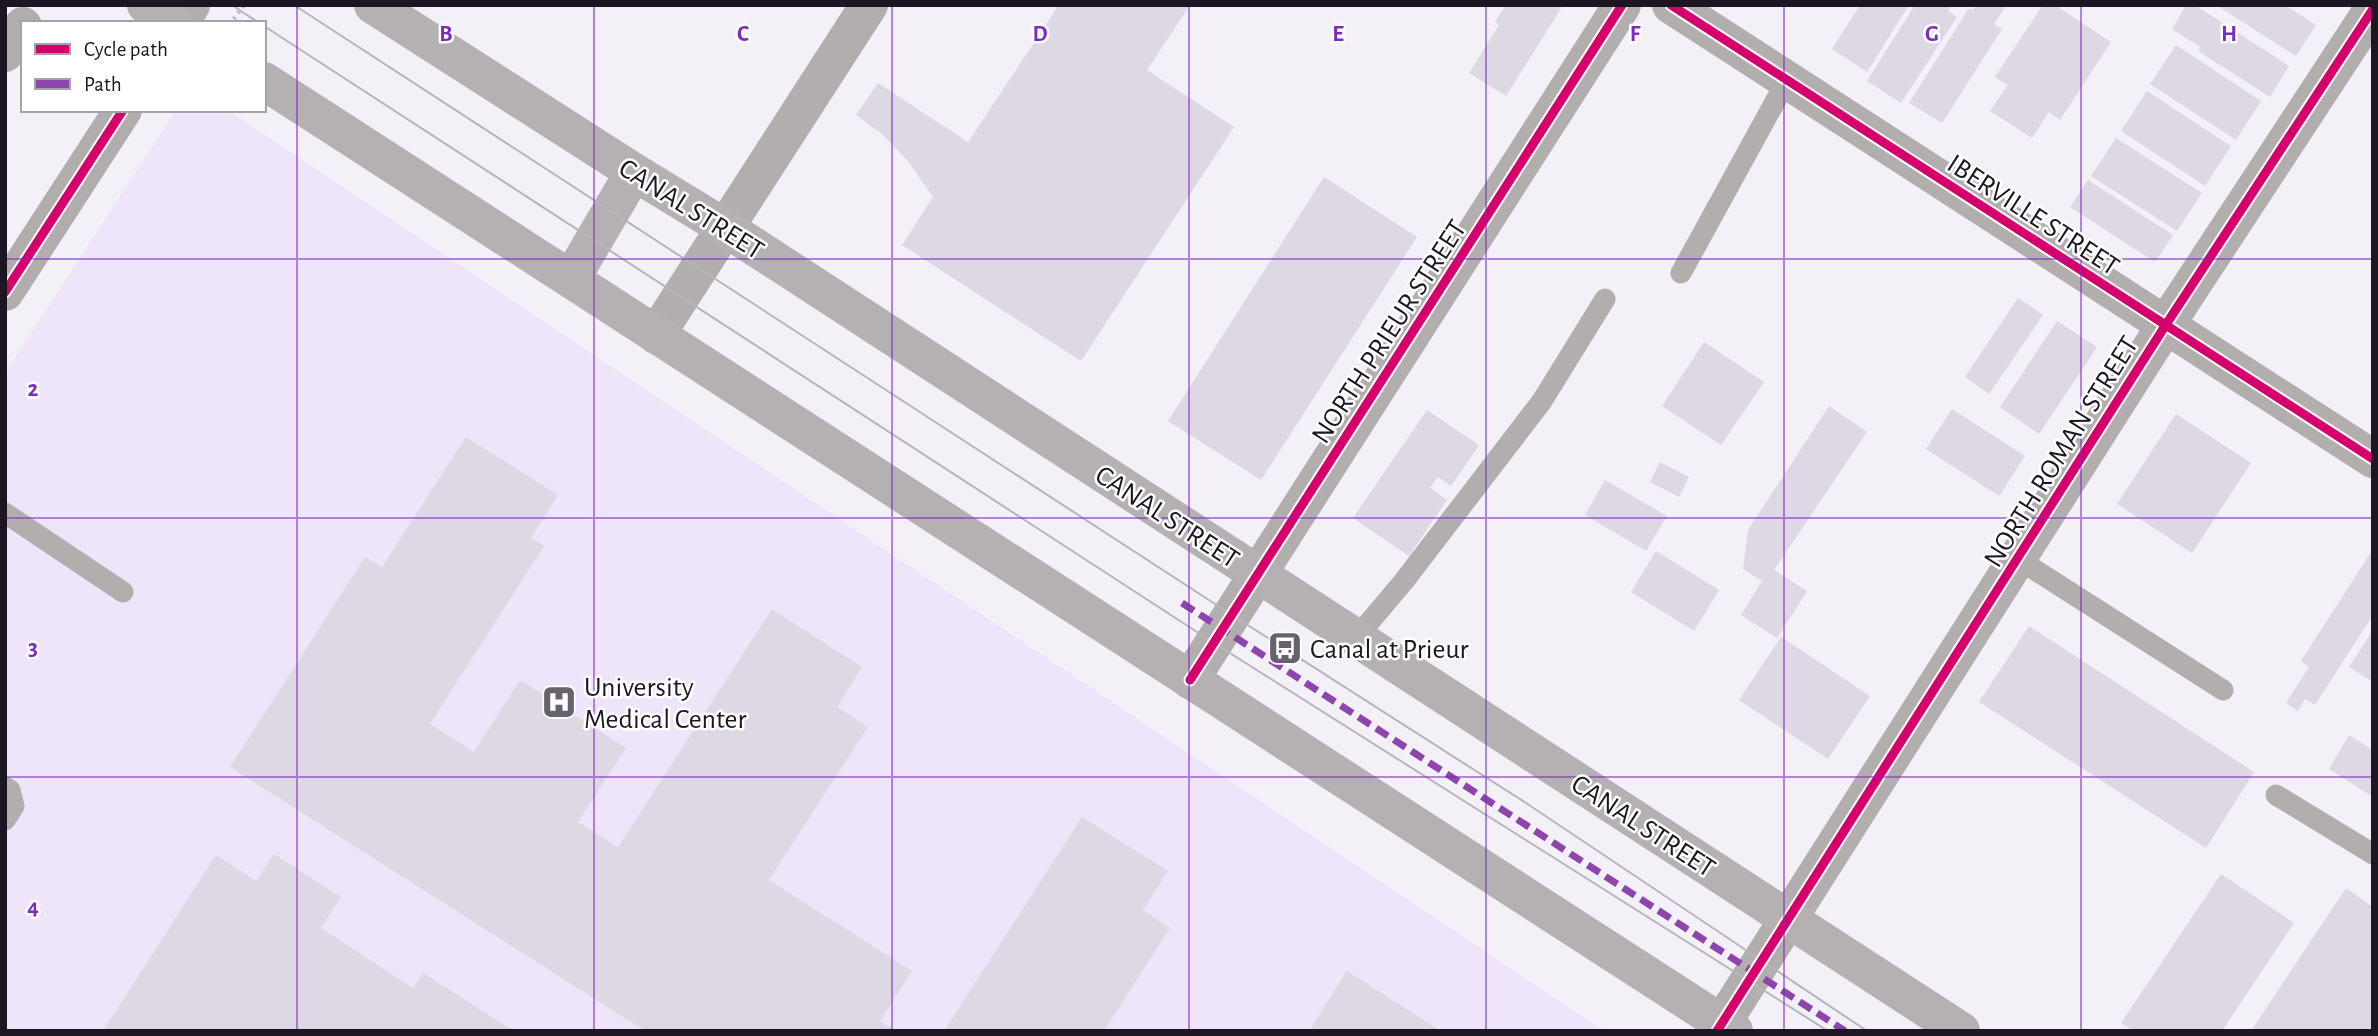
<svg xmlns="http://www.w3.org/2000/svg" width="2378" height="1036" viewBox="0 0 2378 1036" font-family="'Alegreya Sans',sans-serif">
  <rect width="100%" height="100%" fill="#f3f0f8"/>
  <path fill="#eee5fb" d="M176,110H228L1604,1031H5V373Z"/>
  <g fill="#ddd8e3">
    <path d="M1052,5H1190L1147,70L1234,127L1081,361L902,245L933,197L907,160L881,133L856,115L878,83L968,142L1057,8Z"/>
    <path d="M1506,5H1563L1506,96L1469,73L1499,25L1495,22Z"/>
    <path d="M1860,5H1909L1867,72L1832,49Z"/>
    <path d="M1915,5H1951L1948,11L1957,17L1901,103L1867,81Z"/>
    <path d="M1976,5L2006,6L1994,24L2002,29L1942,123L1909,103L1969,8L1973,10Z"/>
    <path d="M2043,5H2055L2111,42L2060,120L2049,112L2032,138L1990,111L2008,85L1995,77Z"/>
    <path d="M2186,5H2195L2289,66L2270,97L2198,51L2200,47L2172,29Z"/>
    <path d="M2216,5H2285L2316,25L2296,56Z"/>
    <path d="M2176,45L2261,101L2236,140L2150,84Z"/>
    <path d="M2147,91L2231,146L2205,186L2121,131Z"/>
    <path d="M2116,138L2202,193L2177,231L2091,176Z"/>
    <path d="M1324,177L1417,237L1261,480L1168,421Z"/>
    <path d="M2088,180L2173,235L2155,262L2070,207Z"/>
    <path d="M2018,298L2043,315L1989,394L1965,377Z"/>
    <path d="M2057,321L2097,347L2039,434L2000,407Z"/>
    <path d="M1704,342L1764,382L1721,445L1662,406Z"/>
    <path d="M1829,406L1867,432L1774,570L1807,591L1777,638L1741,615L1762,581L1743,569L1748,530Z"/>
    <path d="M1952,409L2025,456L1999,496L1926,449Z"/>
    <path d="M1427,410L1479,445L1451,486L1438,477L1430,488L1447,500L1409,556L1353,518Z"/>
    <path d="M2176,414L2251,463L2192,553L2117,504Z"/>
    <path d="M466,437L558,495L531,538L544,546L430,724L474,752L520,680L626,748L578,822L618,847L772,609L862,667L837,707L868,727L769,880L912,971L880,1021L896,1031H645L230,767L365,557L382,567Z"/>
    <path d="M1660,462L1689,477L1679,497L1650,482Z"/>
    <path d="M1605,480L1667,516L1646,551L1585,515Z"/>
    <path d="M2373,549V615L2315,705L2305,699L2298,711L2286,703L2309,667L2301,661Z"/>
    <path d="M1656,551L1719,590L1694,631L1631,592Z"/>
    <path d="M2029,626L2254,772L2206,848L1979,702Z"/>
    <path d="M2373,630V682L2349,667Z"/>
    <path d="M1781,637L1870,696L1828,759L1739,700Z"/>
    <path d="M2349,735L2373,750V797L2329,769Z"/>
    <path d="M1082,817L1168,871L1143,910L1170,928L1104,1031H944Z"/>
    <path d="M274,854L341,897L321,928L413,988L423,973L514,1031H103L216,855L256,881Z"/>
    <path d="M2221,874L2294,923L2222,1031H2133L2121,1023Z"/>
    <path d="M2346,888L2373,907V1031H2251Z"/>
    <path d="M1347,971L1441,1031H1309Z"/>
  </g>
  <g fill="none" stroke-linecap="round" stroke-linejoin="round">
    <path stroke="#b8b4b7" stroke-width="4.5" stroke-dasharray="2 5" stroke-linecap="butt" d="M234,19L244,5"/>
    <g stroke="#b2aead" stroke-width="21">
      <path d="M1681,273L1787,80"/>
      <path d="M5,513L123,592"/>
      <path d="M2018,559L2223,690"/>
      <path d="M1356,638L1404,581L1542,401L1605,299"/>
      <path d="M5,787L10,790L14,806L5,820"/>
      <path d="M2276,795L2373,854"/>
    </g>
    <g stroke="#b2aead" stroke-width="38">
      <path d="M1671,5L2373,459"/>
      <path d="M656,335L869,5"/>
      <path d="M1190,680L1622,5"/>
      <path d="M1717,1031L2165,326L2373,9"/>
    </g>
    <g stroke="#b2adad" stroke-width="38">
      <path d="M180,23L191,5"/>
      <path d="M5,53L23,26"/>
      <path d="M5,292L123,110"/>
    </g>
    <g stroke="#b5b0b1" stroke-width="38">
      <path d="M146,5L173,23"/>
      <path d="M373,5L634,172L724,227L1961,1031"/>
      <path d="M264,81L1734,1031"/>
      <path d="M571,279L634,172"/>
    </g>
    <g stroke="#b8b5b9" stroke-width="2">
      <path d="M232,5L259,23"/>
      <path d="M294,5L1232,615L1526,803L1867,1031"/>
      <path d="M264,26L1214,643L1828,1031"/>
    </g>
    <path stroke="#8e44ad" stroke-width="7" stroke-dasharray="14 7" stroke-linecap="butt" d="M1182,603L1845,1031"/>
    <g stroke="#fff" stroke-width="13">
      <g id="cycleway">
        <path d="M1671,5L2373,459"/>
        <path d="M5,292L123,110"/>
        <path d="M1190,680L1622,5"/>
        <path d="M1717,1031L2165,326L2373,9"/>
      </g>
    </g>
    <use href="#cycleway" stroke="#d6006c" stroke-width="9"/>
  </g>
  <path fill="none" stroke="#7b2cbf" stroke-width="2" stroke-opacity="0.55" d="M297,5V1031M594,5V1031M892,5V1031M1189,5V1031M1486,5V1031M1784,5V1031M2081,5V1031M5,259H2373M5,518H2373M5,777H2373"/>
  <defs>
    <g id="bus-square" transform="scale(1.75)"><rect x="-9" y="-9" width="18" height="18" rx="4" fill="#67626d" stroke="#fff"/><path d="M-5-6H5V4H4V6H2V4H-2V6H-4V4H-5ZM-3.5-4V0h7V-4ZM-3.5 1.2v1.5H-2V1.2ZM2 1.2v1.5H3.5V1.2Z" fill="#fff"/></g>
    <g id="hospital-square" transform="scale(1.75)"><rect x="-9" y="-9" width="18" height="18" rx="4" fill="#67626d" stroke="#fff"/><path d="M-5-5h3v3.5h4V-5h3V5h-3V1.5h-4V5h-3Z" fill="#fff"/></g>
  </defs>
  <g fill-rule="evenodd">
    <use href="#bus-square" x="1285" y="648"/>
    <use href="#hospital-square" x="559" y="702"/>
  </g>
  <g text-anchor="middle" stroke-width="5" stroke-linejoin="round" paint-order="stroke">
    <g font-size="28" fill="#1b1622" stroke="#fff">
      <text transform="translate(692 208) rotate(32)" y="10">CANAL STREET</text>
      <text transform="translate(2034 214) rotate(33)" y="10">IBERVILLE STREET</text>
      <text transform="translate(1388 331) rotate(-57)" y="10">NORTH PRIEUR STREET</text>
      <text transform="translate(2060 451) rotate(-58)" y="10">NORTH ROMAN STREET</text>
      <text transform="translate(1168 516) rotate(33)" y="10">CANAL STREET</text>
      <text transform="translate(1644 825) rotate(33)" y="10">CANAL STREET</text>
    </g>
    <g font-size="28" fill="#1b1622" stroke="#fff" text-anchor="start">
      <text x="1310" y="658">Canal at Prieur</text>
      <text x="584" y="696">University<tspan x="584" dy="32">Medical Center</tspan></text>
    </g>
  </g>
  <g font-size="23" text-anchor="middle" font-weight="bold" fill="#7b2cbf" stroke="#fff" stroke-width="5" stroke-linejoin="round" paint-order="stroke">
    <text x="446" y="41">B</text>
    <text x="743" y="41">C</text>
    <text x="1040" y="41">D</text>
    <text x="1338" y="41">E</text>
    <text x="1635" y="41">F</text>
    <text x="1932" y="41">G</text>
    <text x="2229" y="41">H</text>
    <text x="33" y="396">2</text>
    <text x="33" y="655">3</text>
    <text x="33" y="914">4</text>
  </g>
  <rect width="2378" height="1036" fill="none" stroke="#1b1622" stroke-width="14"/>
  <rect x="21" y="21" width="245" height="91" fill="#ffffff" stroke="#a4a2a7" stroke-width="2"/>
  <rect x="35" y="44" width="35" height="10" fill="#d6006c" stroke="#a4a2a7" stroke-width="2"/>
  <text x="84" y="56" font-size="21" fill="#1b1622">Cycle path</text>
  <rect x="35" y="79" width="35" height="10" fill="#8e44ad" stroke="#a4a2a7" stroke-width="2"/>
  <text x="84" y="91" font-size="21" fill="#1b1622">Path</text>
</svg>
